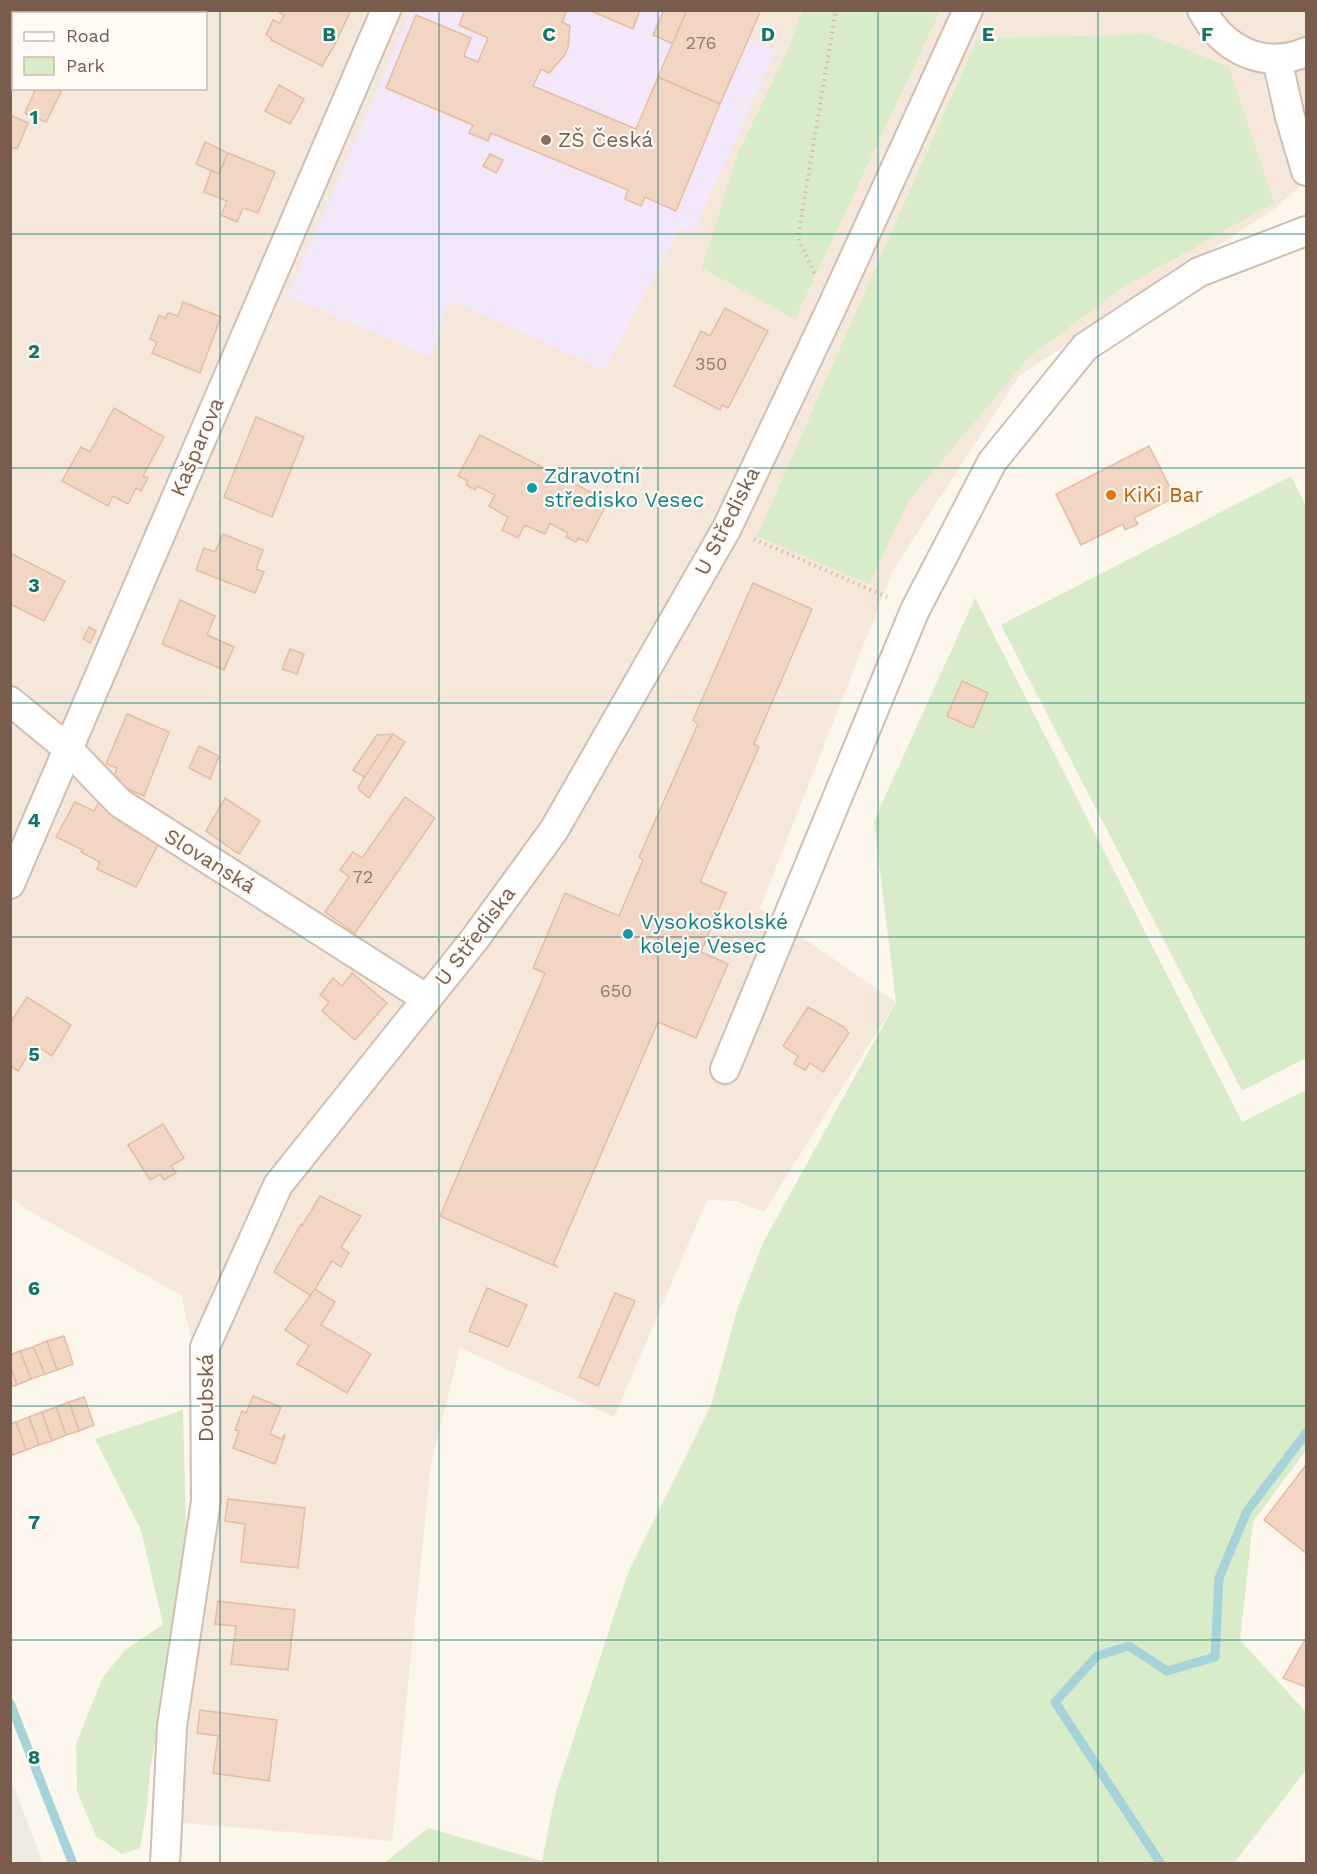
<svg xmlns="http://www.w3.org/2000/svg" width="1317" height="1874" viewBox="0 0 1317 1874" font-family="'Work Sans',sans-serif">
  <rect width="100%" height="100%" fill="#fdf6ec"/>
  <path fill="#f5e8da" fill-rule="evenodd" d="M11,11H1306V181L1274,209L1019,376L893,570L760,908L896,1002L764,1212L736,1201L707,1200L614,1417L460,1348L431,1464L392,1841L173,1822L220,1464L181,1295L29,1211L11,1198ZM14,14H206V88H14Z"/>
  <path fill="#efe9e4" d="M10,1779H11L43,1863H11Z"/>
  <path fill="#f3e8fa" d="M411,11H762L750,38L776,51L693,233L680,228L605,370L450,300L430,357L288,296Z"/>
  <g fill="#d8ecc9">
    <path d="M803,10L940,11L795,319L702,268L738,153L789,48Z"/>
    <path d="M1147,34L1229,67L1274,203L1125,286L1029,357L909,500L869,584L757,536L977,39Z"/>
    <path d="M1291,476L1306,506V1058L1242,1091L1001,625Z"/>
    <path d="M975,598L1242,1122L1306,1090V1450L1253,1522L1240,1640L1306,1712V1770L1234,1863L383,1864L428,1828L542,1861L556,1792L628,1573L711,1405L737,1310L763,1243L896,1002L874,821Z"/>
    <path d="M183,1410L186,1528L180,1600L150,1771L147,1808L140,1848L122,1854L96,1836L77,1791L76,1744L102,1679L124,1651L163,1624L141,1530L95,1439Z"/>
  </g>
  <g fill="none" stroke-linecap="round" stroke-linejoin="round">
    <g stroke="#a5d3da" stroke-width="9">
      <path d="M10,1703L73,1864"/>
      <path d="M1161,1864L1055,1702L1097,1656L1129,1646L1167,1671L1215,1657L1219,1578L1247,1511L1306,1433"/>
    </g>
  </g>
  <g fill="#f3d5c3" stroke="#e6bba3" stroke-width="1.5">
    <path d="M11,10L17,14H14V77L10,75Z"/>
    <path d="M275,10H351L334,46L322,66L271,40L272,38L266,35L273,20L280,23L284,15Z"/>
    <path d="M465,10H567L562,22L570,26L568,48L564,56L549,73L541,69L533,86L636,129L658,77L720,104L676,211L645,197L641,206L625,199L628,190L491,133L488,141L469,133L473,125L386,88L416,15L471,38L464,56L478,62L488,38L459,25Z"/>
    <path d="M589,10H640L633,29Z"/>
    <path d="M664,10H687L673,44L653,35Z"/>
    <path d="M687,10H761L720,104L658,77Z"/>
    <path d="M279,85L304,99L290,124L265,111Z"/>
    <path d="M36,88H53L61,92L46,122L25,113Z"/>
    <path d="M10,115L28,123L17,149L10,147Z"/>
    <path d="M205,142L228,153L219,174L196,164Z"/>
    <path d="M228,153L275,172L258,213L243,208L237,222L221,215L227,201L204,192L211,171L219,174Z"/>
    <path d="M490,154L503,160L496,173L483,166Z"/>
    <path d="M183,302L221,317L200,373L152,353L157,342L150,339L159,315L165,318L168,313L178,316Z"/>
    <path d="M725,308L768,331L728,408L722,405L720,410L674,386L701,331L710,336Z"/>
    <path d="M114,408L164,437L143,476L148,478L141,491L136,488L128,504L113,496L108,506L62,481L81,447L90,452Z"/>
    <path d="M256,417L304,437L272,517L224,497Z"/>
    <path d="M480,435L608,501L587,542L578,538L576,542L566,537L568,533L550,523L545,534L525,525L518,538L502,530L508,517L489,506L495,495L477,486L475,490L466,485L468,481L458,476Z"/>
    <path d="M1149,446L1175,497L1134,518L1138,524L1125,530L1123,524L1081,545L1056,494Z"/>
    <path d="M223,534L263,550L256,569L264,572L255,593L196,570L204,548L215,552Z"/>
    <path d="M10,553L65,581L44,621L10,604Z"/>
    <path d="M753,583L812,609L754,744L759,747L700,882L726,893L701,952L728,964L696,1038L658,1022L554,1263L557,1267L440,1216L545,973L533,968L565,893L619,916L643,860L639,857L698,724L693,720Z"/>
    <path d="M180,600L215,616L207,635L234,647L224,670L162,644Z"/>
    <path d="M89,627L96,631L90,643L83,639Z"/>
    <path d="M290,649L304,654L297,674L282,669Z"/>
    <path d="M962,681L988,693L973,728L947,716Z"/>
    <path d="M127,714L169,732L144,796L112,782L117,768L106,764Z"/>
    <path d="M393,734L366,778L353,770L377,735Z"/>
    <path d="M393,734L405,742L369,798L360,791L358,787Z"/>
    <path d="M199,746L219,756L210,779L189,768Z"/>
    <path d="M405,797L435,818L355,933L325,912L349,877L340,870L353,852L362,858Z"/>
    <path d="M225,798L260,821L239,854L206,831Z"/>
    <path d="M75,802L94,811L99,802L135,819L131,828L160,841L136,887L97,869L100,862L81,852L83,850L56,837Z"/>
    <path d="M352,973L387,1003L355,1040L322,1011L329,1002L320,995L333,978L342,986Z"/>
    <path d="M27,997L71,1025L52,1056L35,1045L18,1071L10,1066V1023Z"/>
    <path d="M808,1007L844,1027L849,1033L823,1072L810,1063L805,1070L794,1064L798,1056L783,1046Z"/>
    <path d="M163,1124L184,1158L171,1166L176,1173L164,1180L160,1174L150,1180L128,1145Z"/>
    <path d="M320,1196L361,1216L341,1247L349,1253L341,1267L332,1261L311,1296L274,1272L301,1224L302,1226Z"/>
    <path d="M487,1288L527,1305L508,1347L469,1331Z"/>
    <path d="M315,1289L335,1302L321,1325L371,1354L347,1393L297,1364L309,1346L285,1330Z"/>
    <path d="M615,1293L635,1301L598,1386L579,1377Z"/>
    <path d="M64,1336L73,1364L57,1370L47,1341Z"/>
    <path d="M47,1341L57,1370L45,1374L33,1347Z"/>
    <path d="M33,1347L45,1374L31,1379L20,1351Z"/>
    <path d="M20,1351L31,1379L17,1385L10,1365V1355Z"/>
    <path d="M10,1365L17,1385L10,1387Z"/>
    <path d="M253,1396L281,1407L270,1434L282,1439L284,1435L285,1436L275,1464L233,1448L239,1431L235,1430L242,1411L246,1413Z"/>
    <path d="M84,1397L94,1425L79,1431L69,1402Z"/>
    <path d="M69,1402L79,1431L66,1435L56,1407Z"/>
    <path d="M56,1407L66,1435L52,1441L42,1412Z"/>
    <path d="M42,1412L52,1441L39,1445L29,1417Z"/>
    <path d="M29,1417L39,1445L26,1450L16,1422Z"/>
    <path d="M16,1422L26,1450L13,1455L10,1448V1424Z"/>
    <path d="M1306,1465V1553L1264,1520Z"/>
    <path d="M228,1499L305,1508L298,1568L241,1562L245,1524L225,1521Z"/>
    <path d="M218,1601L295,1610L288,1670L231,1664L236,1626L215,1624Z"/>
    <path d="M1306,1638V1687L1283,1678Z"/>
    <path d="M200,1710L277,1720L269,1781L213,1773L218,1736L197,1733Z"/>
  </g>
  <g fill="none" stroke-linecap="round" stroke-linejoin="round">
    <g stroke="#d1beb0" stroke-width="32">
      <g id="minor">
        <path d="M1202,10C1223,50 1264,70 1306,52"/>
        <path d="M1277,59L1290,117L1306,171"/>
        <path d="M10,701L67,748L120,803L427,999"/>
        <path d="M10,884L386,10"/>
        <path d="M725,1069L915,610L992,462L1085,347L1199,272L1306,231"/>
        <path d="M165,1864L172,1726L206,1501L205,1347L278,1185L474,940L554,830L727,528L831,309L968,10"/>
      </g>
    </g>
    <g stroke="#d9b8a5" stroke-width="4" stroke-dasharray="1.5 4.5" stroke-linecap="butt">
      <path d="M814,273L798,237L836,10"/>
      <path d="M754,539L887,597"/>
    </g>
    <use href="#minor" stroke="#fff" stroke-width="28"/>
  </g>
  <path fill="none" stroke="#0f766e" stroke-width="1.5" stroke-opacity="0.55" d="M220,10V1864M439,10V1864M658,10V1864M878,10V1864M1098,10V1864M10,234H1306M10,468H1306M10,703H1306M10,937H1306M10,1171H1306M10,1406H1306M10,1640H1306"/>
  <circle fill="#8d6e63" stroke="#fffaf3" stroke-width="2" cx="546" cy="140" r="6"/>
  <g fill="#0f9aa8" stroke="#fffaf3" stroke-width="2">
    <circle cx="532" cy="488" r="6"/>
    <circle cx="628" cy="934" r="6"/>
  </g>
  <circle fill="#e8710a" stroke="#fffaf3" stroke-width="2" cx="1111" cy="495" r="6"/>
  <g text-anchor="middle" stroke-width="4.5" stroke-linejoin="round" paint-order="stroke">
    <g font-size="18" fill="#987a6a">
      <text x="701" y="49">276</text>
      <text x="711" y="370">350</text>
      <text x="363" y="883">72</text>
      <text x="616" y="997">650</text>
    </g>
    <g font-size="21" fill="#785e54" stroke="#fffaf3" text-anchor="start">
      <text x="558" y="147">ZŠ Česká</text>
    </g>
    <g font-size="21" fill="#7a5c4d" stroke="#fffaf3">
      <text transform="translate(197 447) rotate(-67)" y="7">Kašparova</text>
      <text transform="translate(727 521) rotate(-63)" y="7">U Střediska</text>
      <text transform="translate(210 861) rotate(32)" y="7">Slovanská</text>
      <text transform="translate(475 936) rotate(-53)" y="7">U Střediska</text>
      <text transform="translate(206 1398) rotate(-90)" y="7">Doubská</text>
    </g>
    <g font-size="21" fill="#0d838f" stroke="#fffaf3" text-anchor="start">
      <text x="544" y="483">Zdravotní<tspan x="544" dy="24">středisko Vesec</tspan></text>
      <text x="640" y="929">Vysokoškolské<tspan x="640" dy="24">koleje Vesec</tspan></text>
    </g>
    <g font-size="21" fill="#c56008" stroke="#fffaf3" text-anchor="start">
      <text x="1123" y="502">KiKi Bar</text>
    </g>
  </g>
  <g font-size="20" text-anchor="middle" font-weight="bold" fill="#0f766e" stroke="#fffaf3" stroke-width="4.5" stroke-linejoin="round" paint-order="stroke">
    <text x="329" y="41">B</text>
    <text x="549" y="41">C</text>
    <text x="768" y="41">D</text>
    <text x="988" y="41">E</text>
    <text x="1207" y="41">F</text>
    <text x="34" y="124">1</text>
    <text x="34" y="358">2</text>
    <text x="34" y="592">3</text>
    <text x="34" y="827">4</text>
    <text x="34" y="1061">5</text>
    <text x="34" y="1295">6</text>
    <text x="34" y="1529">7</text>
    <text x="34" y="1764">8</text>
  </g>
  <rect width="1317" height="1874" fill="none" stroke="#7a5c4d" stroke-width="24"/>
  <rect x="12" y="12" width="195" height="78" fill="#fffaf3" stroke="#cabbb1" stroke-width="1.5"/>
  <rect x="24" y="32" width="30" height="9" fill="#ffffff" stroke="#cabbb1" stroke-width="1.5"/>
  <text x="66" y="42" font-size="18" fill="#7a5c4d">Road</text>
  <rect x="24" y="57" width="30" height="18" fill="#d8ecc9" stroke="#cabbb1" stroke-width="1.5"/>
  <text x="66" y="72" font-size="18" fill="#7a5c4d">Park</text>
</svg>
